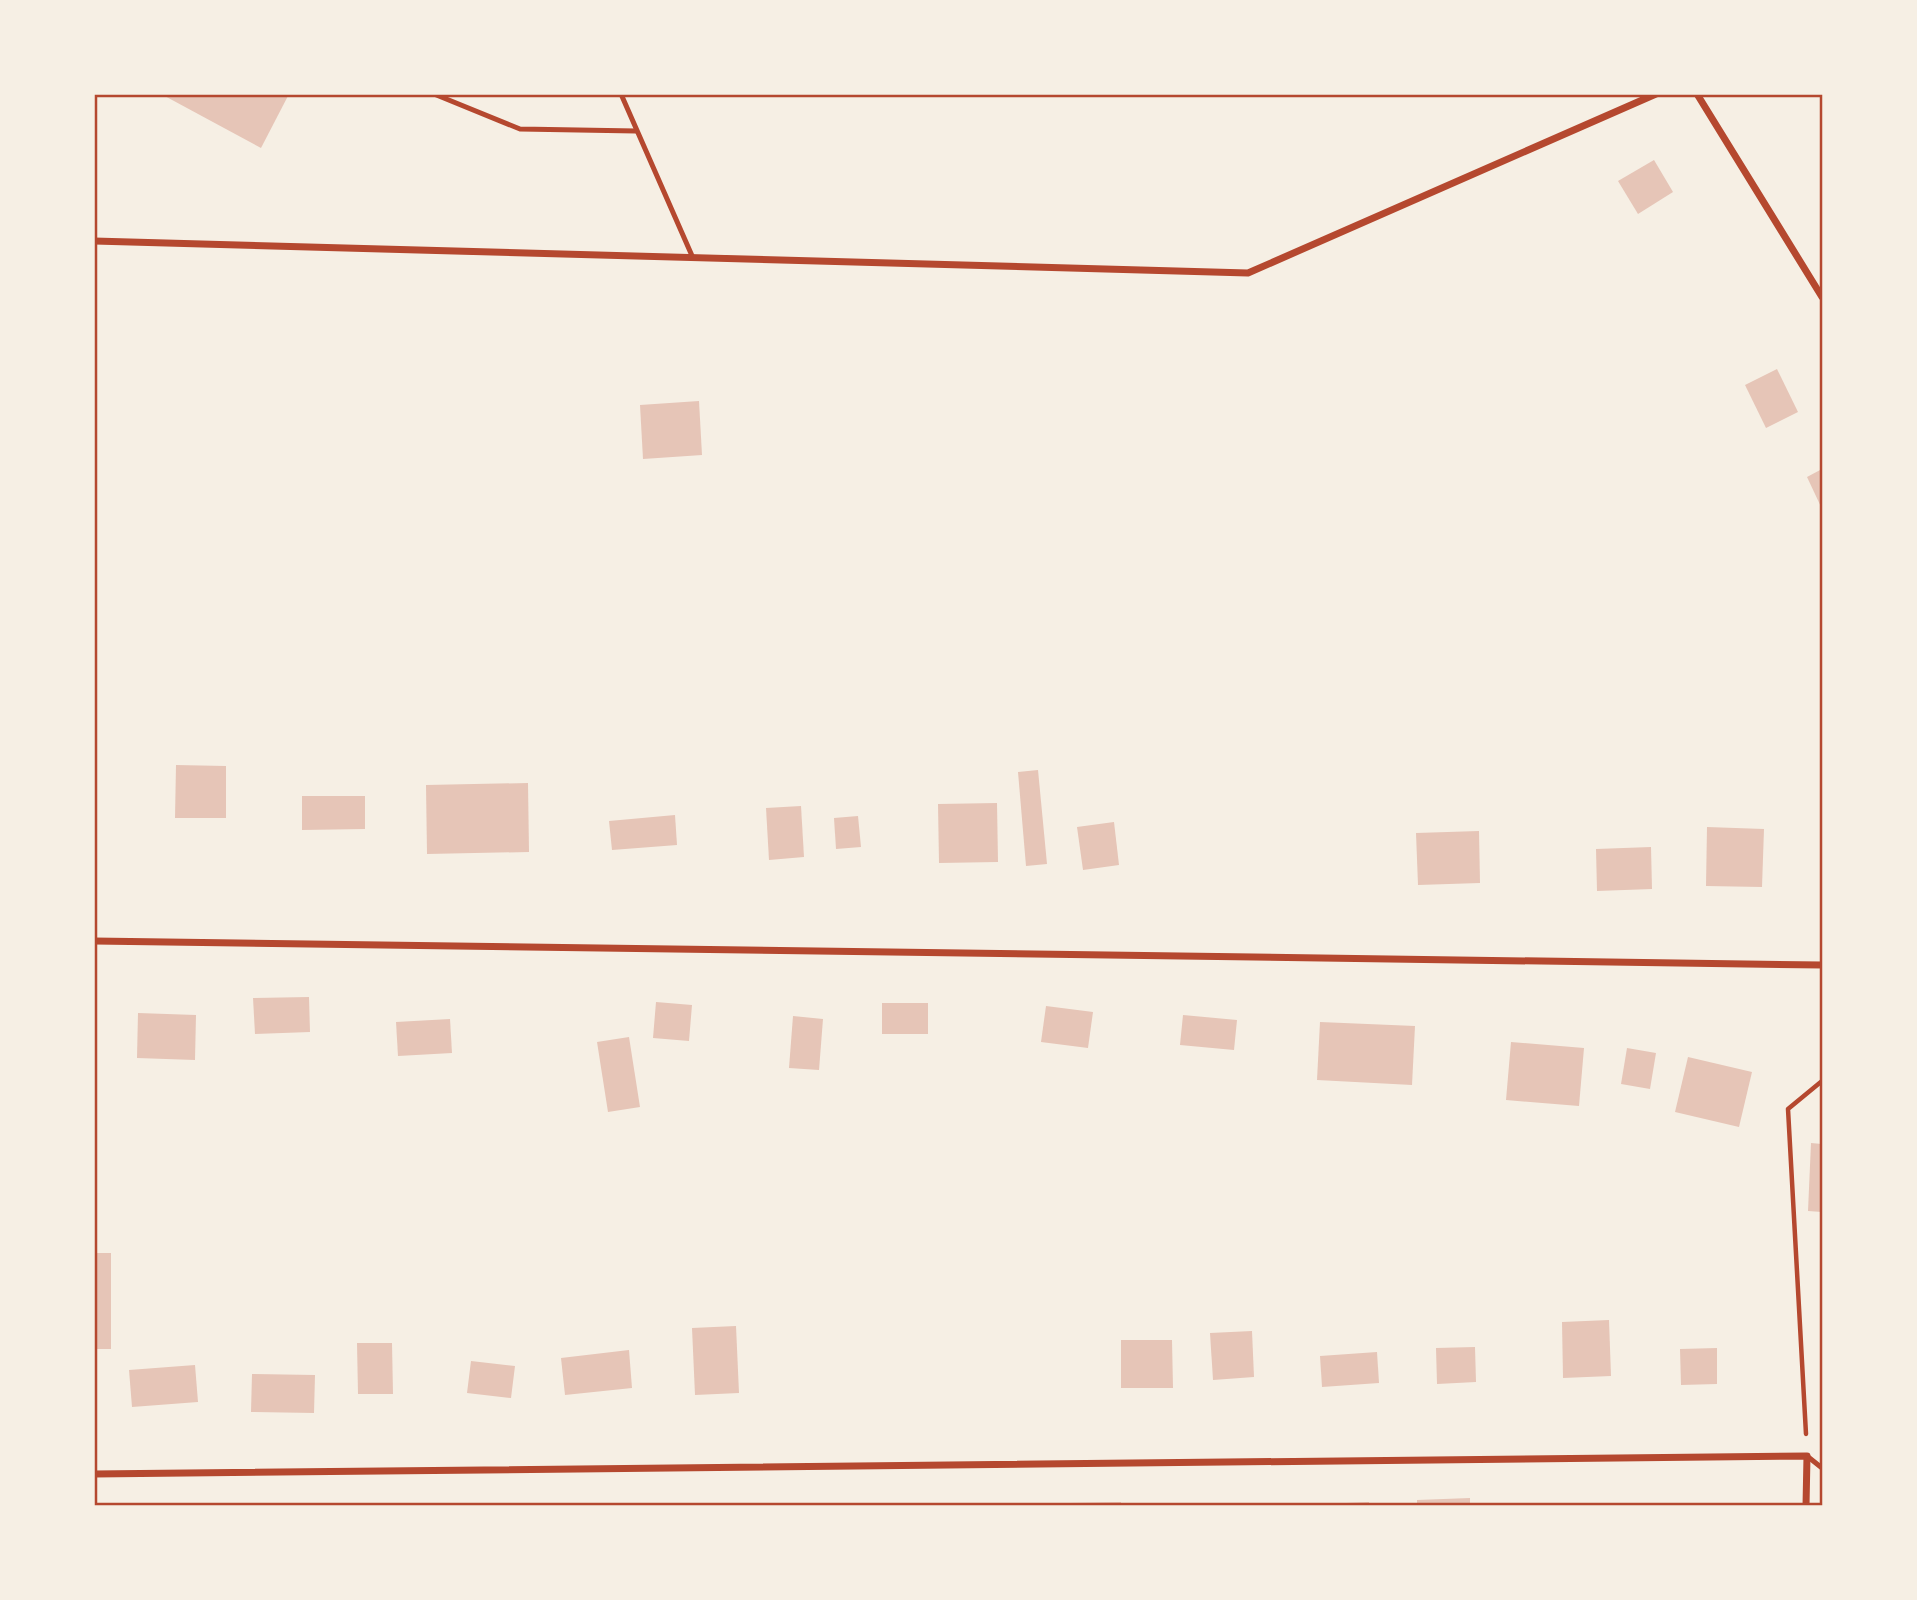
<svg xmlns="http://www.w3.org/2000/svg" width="1917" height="1600" viewBox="0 0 1917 1600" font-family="Roboto,sans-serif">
  <rect width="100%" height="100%" fill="#f6efe4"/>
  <g fill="#e6c5b7">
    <path d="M161,94H289L261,148Z"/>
    <path d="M1654,160L1673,192L1638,214L1618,181Z"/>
    <path d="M1777,369L1798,412L1766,428L1745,385Z"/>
    <path d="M699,401L702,455L643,459L640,405Z"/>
    <path d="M1822,469V509L1807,477Z"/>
    <path d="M176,765L226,766V818H175Z"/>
    <path d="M1038,770L1047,864L1026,866L1018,772Z"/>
    <path d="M528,783L529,852L427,854L426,785Z"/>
    <path d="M302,796H365V829L302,830Z"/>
    <path d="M997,803L998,862L939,863L938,804Z"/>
    <path d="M801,806L804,857L769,860L766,808Z"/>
    <path d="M675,815L677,845L612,850L609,821Z"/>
    <path d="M858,816L861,847L836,849L834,818Z"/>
    <path d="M1114,822L1119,865L1083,870L1077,827Z"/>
    <path d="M1707,827L1764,829L1762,887L1706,886Z"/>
    <path d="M1479,831L1480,883L1418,885L1416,833Z"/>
    <path d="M1651,847L1652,889L1597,891L1596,849Z"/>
    <path d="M309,997L310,1032L255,1034L253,998Z"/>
    <path d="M656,1002L692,1005L689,1041L653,1038Z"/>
    <rect x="882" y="1003" width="46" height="31"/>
    <path d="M1046,1006L1093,1012L1088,1048L1041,1042Z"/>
    <path d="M138,1013L196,1015L195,1060L137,1058Z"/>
    <path d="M1183,1015L1237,1020L1234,1050L1180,1045Z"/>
    <path d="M793,1016L823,1019L819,1070L789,1068Z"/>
    <path d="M450,1019L452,1053L398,1056L396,1022Z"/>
    <path d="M1320,1022L1415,1026L1412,1085L1317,1080Z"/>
    <path d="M629,1037L640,1107L608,1112L597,1042Z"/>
    <path d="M1511,1042L1584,1048L1579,1106L1506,1100Z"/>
    <path d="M1627,1048L1656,1053L1650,1089L1621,1084Z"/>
    <path d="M1688,1057L1752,1072L1739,1127L1675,1112Z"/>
    <path d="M1811,1143L1822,1144V1212L1808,1211Z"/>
    <rect x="94" y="1253" width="17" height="96"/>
    <path d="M1609,1320L1611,1376L1563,1378L1562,1322Z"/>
    <path d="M736,1326L739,1393L695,1395L692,1328Z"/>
    <path d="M1252,1331L1254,1377L1213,1380L1210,1333Z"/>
    <path d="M1121,1340H1172L1173,1388H1121Z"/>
    <path d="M357,1343H392L393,1394H358Z"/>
    <path d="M1475,1347L1476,1382L1437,1384L1436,1348Z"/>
    <path d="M1717,1348V1384L1681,1385L1680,1349Z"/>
    <path d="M629,1350L632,1388L565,1395L561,1358Z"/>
    <path d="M1377,1352L1379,1383L1322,1387L1320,1356Z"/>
    <path d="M471,1361L515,1366L511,1398L467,1393Z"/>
    <path d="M195,1365L198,1402L132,1407L129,1370Z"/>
    <path d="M252,1374L315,1375L314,1413L251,1412Z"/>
    <path d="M1470,1498V1506H1417V1500Z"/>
    <path d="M1121,1502V1506H1071L1070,1503Z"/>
    <path d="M1369,1502V1506H1346V1503Z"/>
  </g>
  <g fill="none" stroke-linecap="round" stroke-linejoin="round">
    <path stroke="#b5482f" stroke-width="4.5" d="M1806,1434L1788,1109L1822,1081"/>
    <g stroke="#b5482f" stroke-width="5">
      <path d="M434,94L520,129L636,131"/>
      <path d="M621,94L693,258"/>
      <path d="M1807,1456L1822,1468"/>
    </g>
    <g stroke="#b5482f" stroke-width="7">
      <path d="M1697,94L1822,297"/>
      <path d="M94,241L1248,273L1656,94"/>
      <path d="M94,941L1822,965"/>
      <path d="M94,1474L1807,1456L1806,1506"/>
    </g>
  </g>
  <rect width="1917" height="1600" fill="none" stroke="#f6efe4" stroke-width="192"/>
  <rect x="96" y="96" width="1725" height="1408" fill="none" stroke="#b5482f" stroke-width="2.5"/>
</svg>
